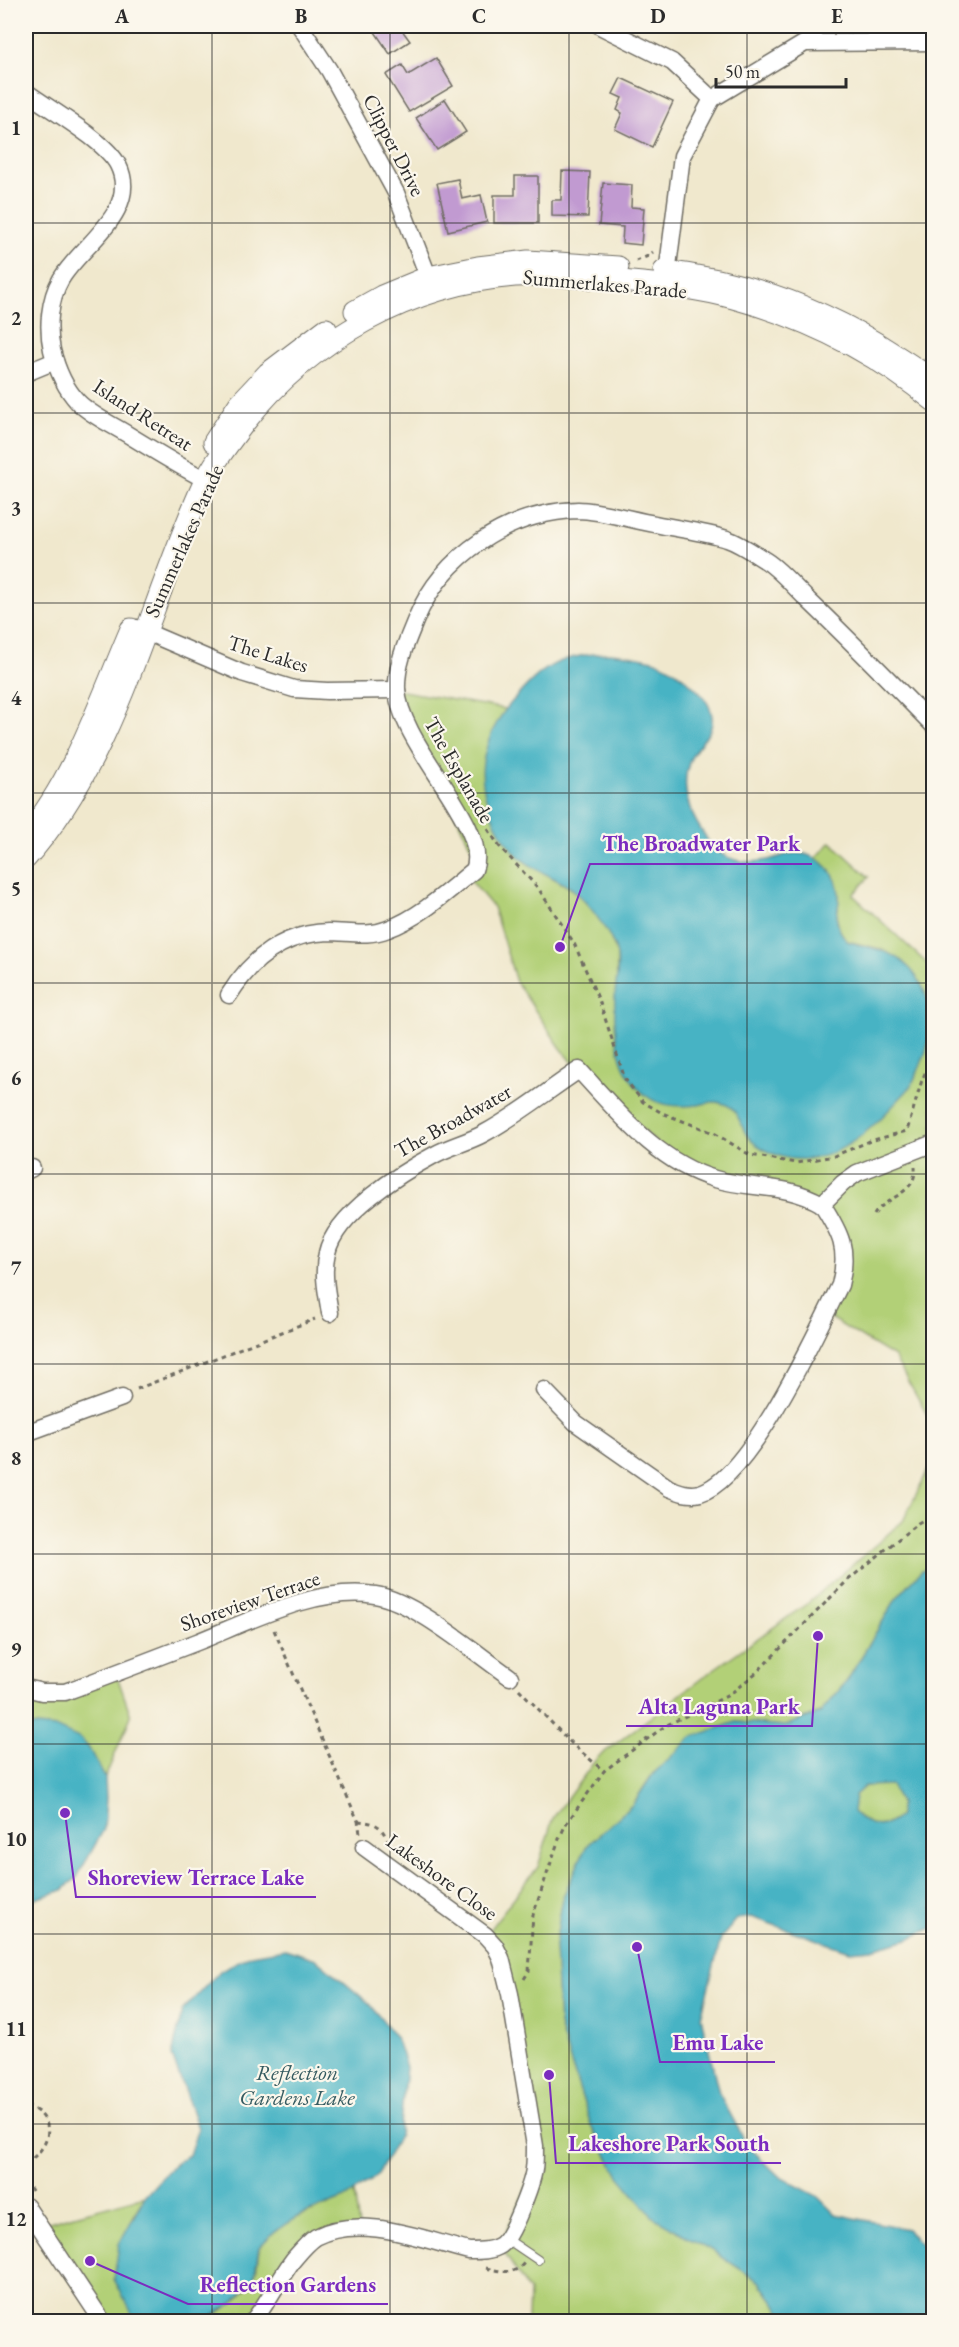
<svg xmlns="http://www.w3.org/2000/svg" width="959" height="2347" viewBox="0 0 959 2347" font-family="'EB Garamond',serif">
  <rect width="100%" height="100%" fill="#fbf7ec"/>
  <filter id="ink" filterUnits="userSpaceOnUse"><feTurbulence type="fractalNoise" baseFrequency=".0167" numOctaves="2"/><feDisplacementMap in="SourceGraphic" scale="12" xChannelSelector="R" yChannelSelector="G"/><feConvolveMatrix kernelMatrix="1 2 1 2 8 2 1 2 1" color-interpolation-filters="sRGB"/></filter>
  <filter id="wash" filterUnits="userSpaceOnUse"><feTurbulence type="fractalNoise" baseFrequency=".008" numOctaves="4" result="noise"/><feDisplacementMap in="SourceGraphic" scale="24" xChannelSelector="R" yChannelSelector="G"/><feGaussianBlur stdDeviation="1.35" result="paint"/><feColorMatrix in="noise" values="0 0 0 0 0 0 0 0 0 0 0 0 0 0 0 0 0 1.4 0 .05"/><feComposite in="paint" operator="in"/></filter>
  <g filter="url(#wash)">
    <rect width="100%" height="100%" fill="#f0e8cd"/>
    <g fill="#b2d077" stroke="#6e7e51" stroke-width="1.5">
      <path d="M397,690L506,709L491,733L524,861L572,889L592,909L608,932L617,954L616,1033L624,1066L636,1087L653,1100L700,1104L712,1101L729,1105L736,1112L749,1138L903,962L881,949L847,941L840,931L837,920L839,897L824,864L815,859L831,842L869,877L853,895L933,969V1425L894,1357L825,1315L845,1265L822,1204L678,1163L579,1070L560,1047L516,982L493,907L467,876L478,862Z"/>
      <path d="M933,1460V1568L922,1570L896,1599L847,1681L820,1713L785,1726L736,1722L653,1773L633,1804L586,1847L563,1897L555,1945L559,2025L591,2125L619,2176L716,2253L760,2282L785,2317V2321H528L529,2291L500,2246L534,2170L510,1994L485,1935L538,1867L553,1818L597,1758L714,1669L808,1603L903,1521Z"/>
      <path d="M116,1673L131,1716L105,1778L88,1747L57,1728L26,1725V1688L42,1692Z"/>
      <path d="M891,1784L900,1803V1816C881,1831 870,1827 853,1812L855,1795L865,1786Z"/>
      <path d="M354,2192L359,2227L315,2238L252,2321L203,2322C220,2312 247,2296 254,2277C263,2255 250,2254 273,2233C297,2212 329,2209 354,2192Z"/>
      <path d="M145,2196L131,2219L130,2309L136,2321H103L38,2225Z"/>
    </g>
    <g fill="#47b3c4" stroke="#396f78" stroke-width="1.5" fill-rule="evenodd">
      <path d="M609,653C651,657 668,660 698,691C706,700 714,710 712,723C711,735 696,746 691,758C679,785 688,811 704,834C707,839 710,846 715,849C732,864 755,864 775,858C782,856 790,853 797,853C821,854 840,875 839,898C839,906 836,914 837,921C838,929 842,935 847,941C866,948 886,948 903,962C935,989 936,1031 920,1067C916,1075 913,1084 907,1091C874,1126 836,1170 783,1157C772,1154 757,1147 749,1138C739,1127 740,1109 724,1104C714,1100 708,1103 698,1105C663,1109 642,1102 625,1069C615,1048 614,1017 615,994C616,981 619,968 617,955C616,947 610,937 606,930C597,916 585,899 571,888C556,878 538,872 523,860C499,841 478,794 483,762C487,740 496,720 511,703C543,666 558,655 609,653Z"/>
      <path d="M933,1568V1928L908,1939L872,1949L850,1951L751,1917L737,1919L721,1938L701,2017L719,2093L747,2145L780,2177L817,2196L835,2214L907,2229L920,2243L933,2248V2321H785V2317L760,2282L716,2253L653,2217L619,2176L591,2125L559,2025L555,1945L563,1897L586,1847L633,1804L653,1774L692,1737L736,1722L785,1726L820,1713L847,1681L896,1599L922,1570ZM891,1785L900,1803V1816C881,1832 870,1827 853,1812L855,1795L865,1786Z"/>
      <path d="M26,1725L57,1728L81,1739L88,1747L105,1778L106,1798L104,1829L77,1877L63,1890L26,1902Z"/>
      <path d="M285,1949L316,1959L370,2004L396,2037L406,2067L399,2136L378,2175L345,2198L303,2214L275,2231L259,2247L254,2278L232,2304L203,2321H136L114,2279L119,2244L145,2196L175,2163L189,2155L198,2128L172,2056L182,2011L221,1970L251,1955Z"/>
    </g>
    <g id="blocks">
      <g fill="#c19ad1">
        <path d="M371,26H399L410,41L390,54Z"/>
        <path d="M436,58L453,86L409,112L386,75L402,65L408,75Z"/>
        <path d="M621,78L673,102L652,147L615,129L622,113L617,110L622,98L613,94Z"/>
        <path d="M445,99L466,132L437,150L416,118Z"/>
        <path d="M562,171L590,172L588,217L552,216V200H561Z"/>
        <path d="M515,176H538V223H494V195H515Z"/>
        <path d="M458,179L462,199L481,195L487,222L448,231L437,183Z"/>
        <path d="M603,183L632,185L631,207L644,208L641,245L622,243L623,227L599,225Z"/>
      </g>
    </g>
  </g>
  <g filter="url(#ink)">
    <use href="#blocks" fill-opacity="0" stroke="#706d64" stroke-width="1.5"/>
    <g fill="none" stroke-linecap="round" stroke-linejoin="round">
      <g stroke="#706d64" stroke-width="10">
        <path id="service" d="M507,2239L538,2260"/>
      </g>
      <g stroke="#706d64" stroke-width="19">
        <g id="minor">
          <path d="M300,26L329,70L396,193L433,289"/>
          <path d="M600,26L672,62L712,99"/>
          <path d="M26,92C49,109 106,141 118,165C141,211 81,245 61,279C49,300 47,328 52,350C57,370 64,387 78,402C92,416 111,424 127,434C153,450 179,466 206,480"/>
          <path d="M666,282L682,156L712,99L805,43L934,42"/>
          <path d="M26,373L55,361"/>
          <path d="M918,383L934,362"/>
          <path d="M137,628L242,673L294,689L327,691L397,690"/>
          <path d="M229,995C252,958 284,933 329,932C349,932 368,937 388,929C419,918 448,891 474,870C492,827 399,745 397,689C396,664 407,641 416,619C443,555 508,512 578,510C599,510 632,520 655,524C678,529 704,532 727,539C739,543 752,552 763,559C779,568 793,586 807,599C850,640 892,683 934,726"/>
          <path d="M26,1171L32,1168"/>
          <path d="M330,1313C327,1294 322,1273 327,1253C335,1214 402,1172 436,1154C451,1146 468,1142 483,1134C517,1116 547,1091 579,1070C618,1112 657,1162 715,1179C753,1190 785,1183 822,1204L843,1183L857,1173L934,1143"/>
          <path d="M544,1390L576,1423L669,1488C679,1492 689,1496 700,1493C750,1478 816,1333 840,1285C849,1249 841,1234 822,1204"/>
          <path d="M26,1433L122,1398"/>
          <path d="M26,1688L42,1692H65C109,1676 153,1659 197,1642C250,1621 317,1586 375,1595C415,1601 475,1653 510,1677"/>
          <path d="M26,2206L103,2322"/>
          <path d="M252,2322C268,2303 278,2280 293,2260C299,2253 308,2242 316,2237C360,2213 424,2240 469,2251C480,2251 492,2251 501,2245C512,2237 532,2184 534,2169C535,2162 535,2153 535,2146L510,1994L501,1958L495,1946L485,1935L364,1847"/>
        </g>
      </g>
      <g stroke="#706d64" stroke-width="23">
        <g id="tertiary">
          <path d="M664,271C746,281 822,307 892,353C906,362 921,371 934,382"/>
          <path d="M355,311L382,296L428,277L478,267L528,261L618,267"/>
          <path d="M214,442L239,404L268,373L326,329"/>
          <path d="M26,836C74,780 102,696 131,629"/>
          <path d="M26,858C118,755 147,608 203,485C214,462 230,442 245,422C310,340 410,284 515,276C543,274 574,277 603,279C646,284 691,286 733,298C806,318 876,353 934,401"/>
        </g>
      </g>
      <g stroke="#706d64" stroke-width="3" stroke-dasharray="4.5 4.5" stroke-linecap="butt">
        <path d="M636,261L648,256L653,252"/>
        <path d="M488,829L499,846L538,888L574,943L600,1003L625,1079L643,1102L662,1113L714,1133L750,1155L796,1163L834,1156L870,1141L907,1131L922,1080L933,1055L934,1024"/>
        <path d="M874,1215C885,1196 917,1195 915,1167"/>
        <path d="M137,1389L315,1319"/>
        <path d="M274,1630L358,1821L360,1833"/>
        <path d="M519,1689L573,1745L604,1771"/>
        <path d="M358,1821C379,1823 381,1826 390,1845"/>
        <path d="M524,1979L529,1971L533,1915L559,1839L566,1824L604,1771L665,1726L729,1695L757,1672L847,1581L918,1523L934,1514"/>
        <path d="M26,2106C49,2113 55,2134 38,2153C34,2158 28,2160 26,2166"/>
        <path d="M26,2180L32,2191"/>
        <path d="M486,2268C500,2271 514,2276 524,2263"/>
      </g>
      <use href="#service" stroke="#fff" stroke-width="8"/>
      <use href="#minor" stroke="#fff" stroke-width="16"/>
      <use href="#tertiary" stroke="#fff" stroke-width="21"/>
    </g>
  </g>
  <path fill="none" stroke="#2b2b2b" stroke-width="1.5" stroke-opacity="0.55" d="M212,26V2322M390,26V2322M569,26V2322M747,26V2322M26,223H934M26,413H934M26,603H934M26,793H934M26,983H934M26,1174H934M26,1364H934M26,1554H934M26,1744H934M26,1934H934M26,2124H934"/>
  <g text-anchor="middle" stroke-width="4.5" stroke-linejoin="round" paint-order="stroke">
    <g font-size="21" fill="#2b2b2b" stroke="#fbf7ec">
      <text transform="translate(394 145) rotate(63)" y="7">Clipper Drive</text>
      <text transform="translate(605 284) rotate(5)" y="7">Summerlakes Parade</text>
      <text transform="translate(143 415) rotate(33)" y="7">Island Retreat</text>
      <text transform="translate(184 541) rotate(-66)" y="7">Summerlakes Parade</text>
      <text transform="translate(268 654) rotate(17)" y="7">The Lakes</text>
      <text transform="translate(459 770) rotate(60)" y="7">The Esplanade</text>
      <text transform="translate(453 1121) rotate(-29)" y="7">The Broadwater</text>
      <text transform="translate(250 1601) rotate(-19)" y="7">Shoreview Terrace</text>
      <text transform="translate(442 1877) rotate(36)" y="7">Lakeshore Close</text>
    </g>
    <g font-size="22" font-style="italic" fill="#355b61" stroke="#fbf7ec">
      <text x="297" y="2080">Reflection<tspan x="297" dy="25">Gardens Lake</tspan></text>
    </g>
  </g>
  <path fill="none" stroke="#7b2cbf" stroke-width="2" d="M560 947L590 864H812M818 1636L812 1726H626M65 1813L76 1897H316M637 1947L660 2062H775M549 2075L556 2163H781M90 2261L188 2304H388"/>
  <g fill="#7b2cbf" stroke="#fbf7ec" stroke-width="2">
    <circle cx="560" cy="947" r="6"/>
    <circle cx="818" cy="1636" r="6"/>
    <circle cx="65" cy="1813" r="6"/>
    <circle cx="637" cy="1947" r="6"/>
    <circle cx="549" cy="2075" r="6"/>
    <circle cx="90" cy="2261" r="6"/>
  </g>
  <g font-size="22" text-anchor="middle" font-weight="bold" fill="#7b2cbf" stroke="#fbf7ec" stroke-width="4.5" stroke-linejoin="round" paint-order="stroke">
    <text x="701" y="851">The Broadwater Park</text>
    <text x="719" y="1714">Alta Laguna Park</text>
    <text x="196" y="1885">Shoreview Terrace Lake</text>
    <text x="718" y="2050">Emu Lake</text>
    <text x="669" y="2151">Lakeshore Park South</text>
    <text x="288" y="2292">Reflection Gardens</text>
  </g>
  <rect width="959" height="2347" fill="none" stroke="#fbf7ec" stroke-width="66"/>
  <path d="M716 78v9h130v-9" fill="none" stroke="#2b2b2b" stroke-width="3"/>
  <text x="725" y="78" font-size="18" fill="#2b2b2b" stroke="#fbf7ec" stroke-width="4.5" paint-order="stroke">50 m</text>
  <rect x="33" y="33" width="893" height="2281" fill="none" stroke="#2b2b2b" stroke-width="2"/>
  <g font-size="20" text-anchor="middle" font-weight="bold" fill="#2b2b2b">
    <text x="122" y="23">A</text>
    <text x="301" y="23">B</text>
    <text x="479" y="23">C</text>
    <text x="658" y="23">D</text>
    <text x="837" y="23">E</text>
    <text x="16" y="135">1</text>
    <text x="16" y="325">2</text>
    <text x="16" y="515">3</text>
    <text x="16" y="705">4</text>
    <text x="16" y="895">5</text>
    <text x="16" y="1085">6</text>
    <text x="16" y="1275">7</text>
    <text x="16" y="1465">8</text>
    <text x="16" y="1656">9</text>
    <text x="16" y="1846">10</text>
    <text x="16" y="2036">11</text>
    <text x="16" y="2226">12</text>
  </g>
</svg>
